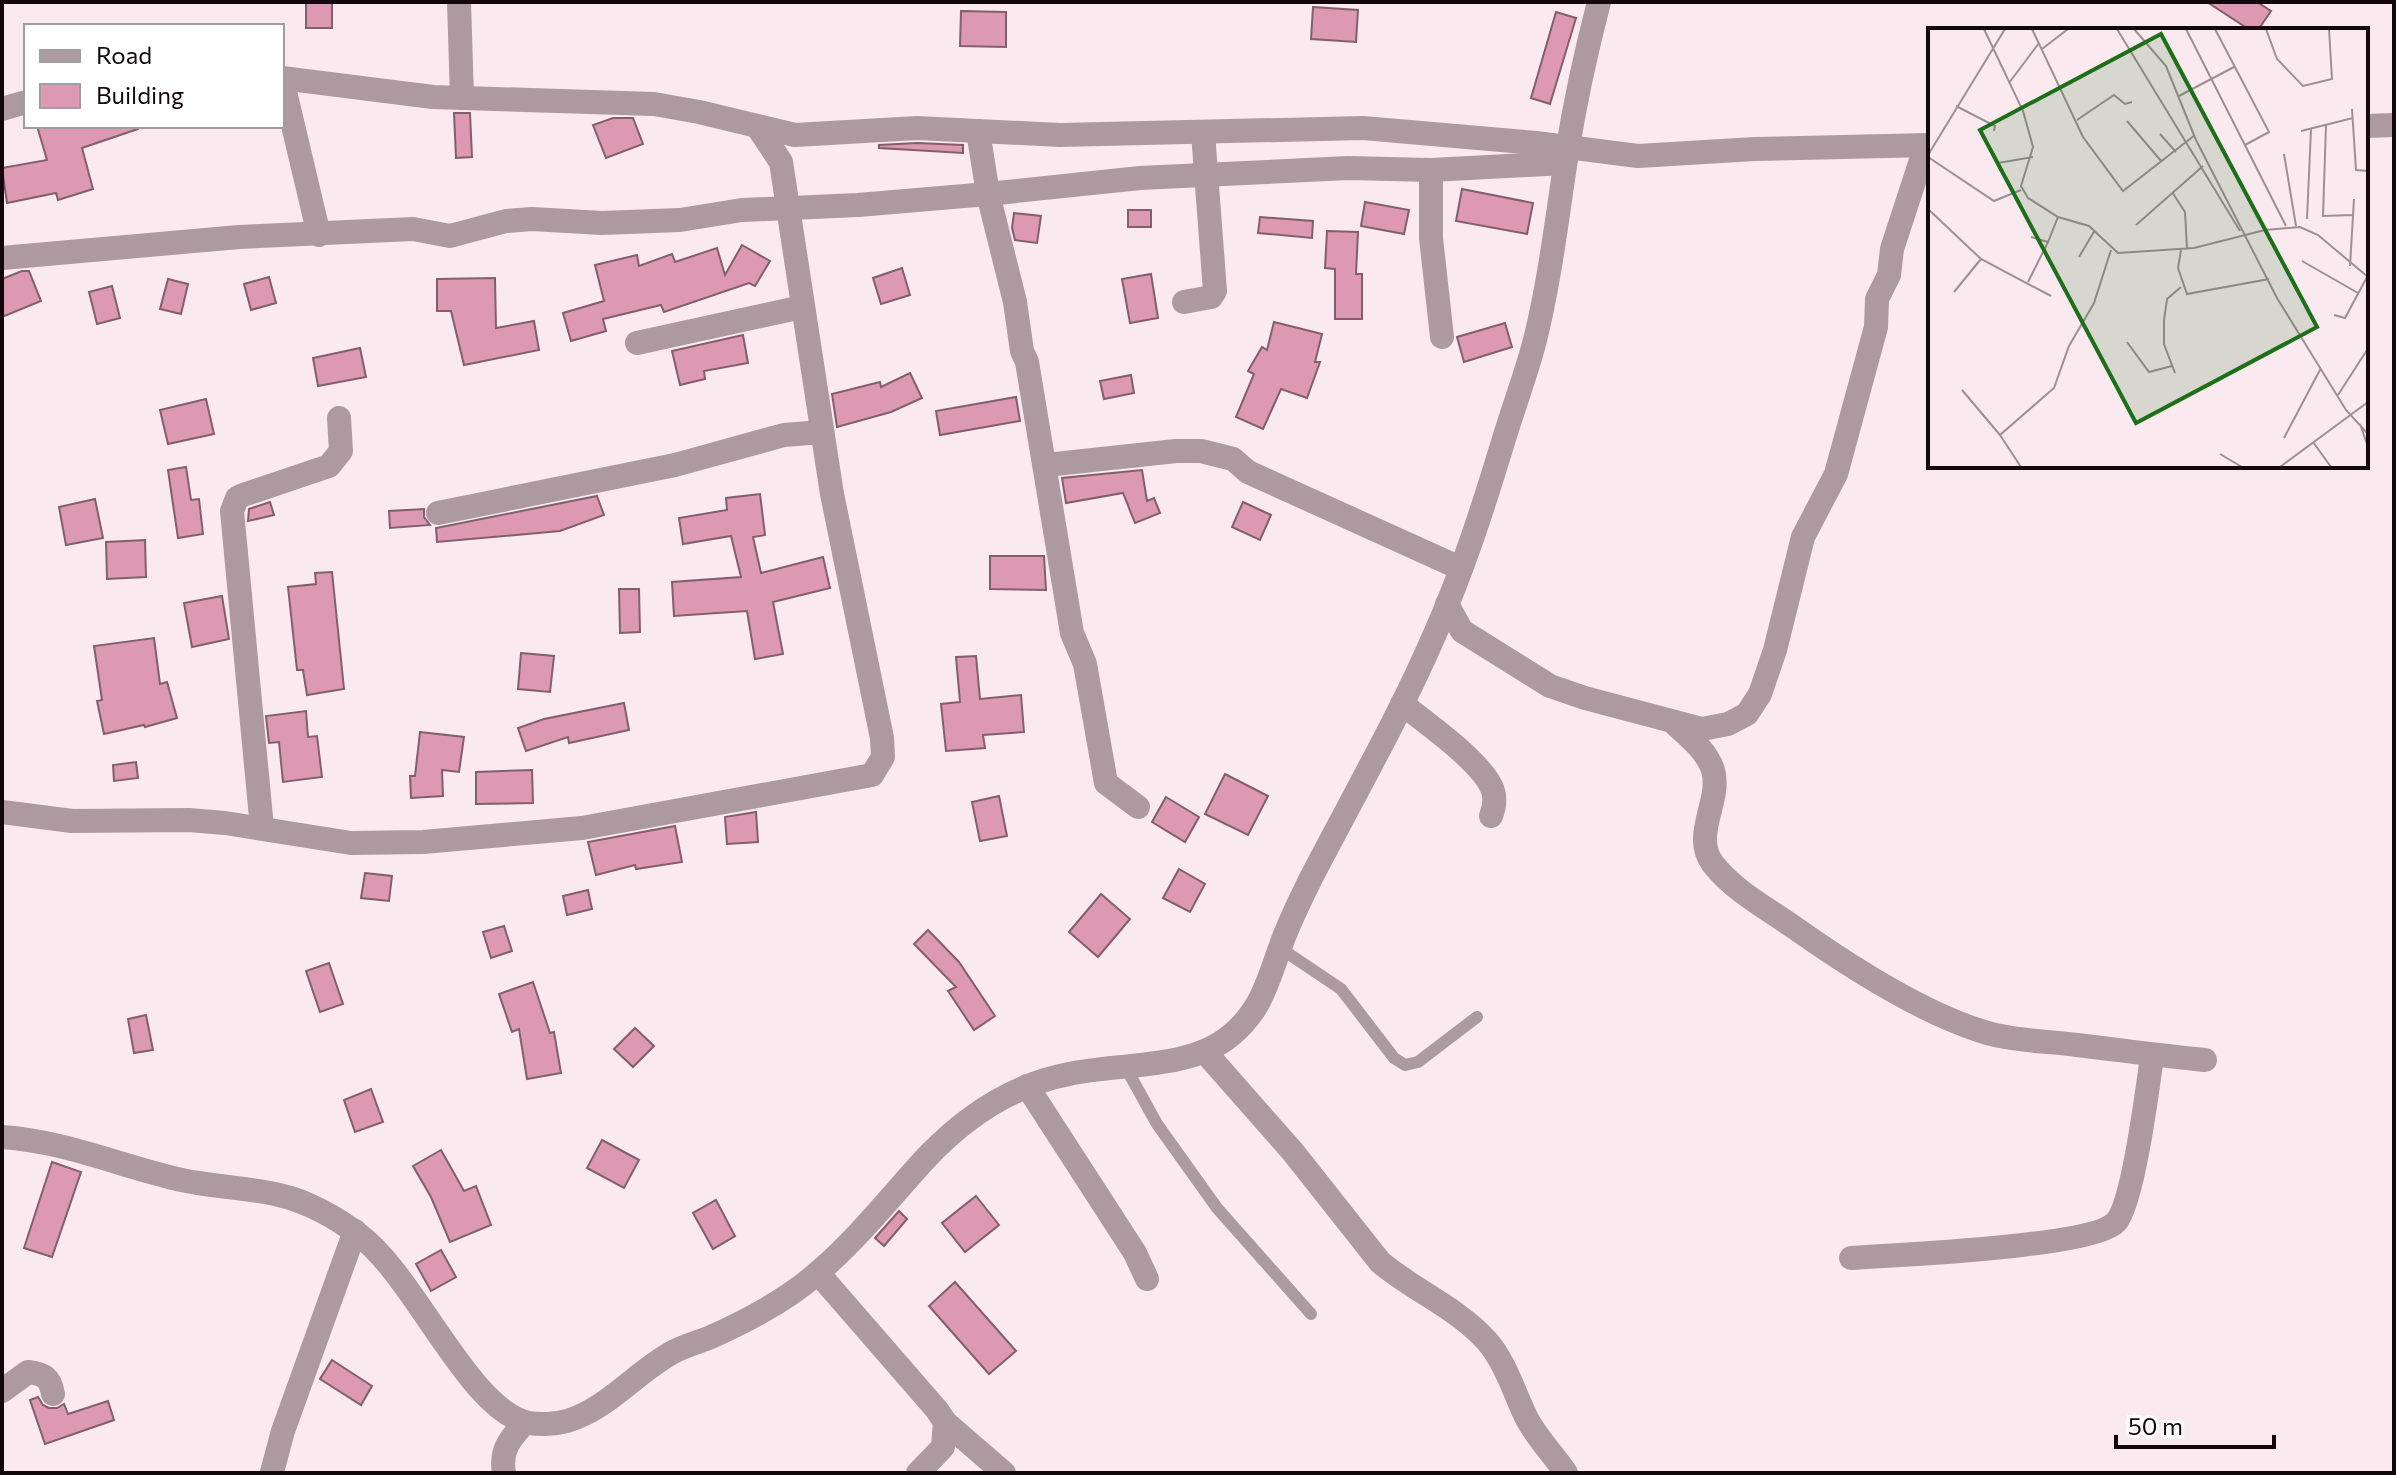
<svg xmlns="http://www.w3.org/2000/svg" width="2396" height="1475" viewBox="0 0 2396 1475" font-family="Commissioner,sans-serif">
  <rect width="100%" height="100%" fill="#fae9ef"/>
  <g fill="#dd98b2" stroke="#825f6b" stroke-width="2">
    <rect x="306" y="2" width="26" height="26"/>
    <path d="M2207,2H2257L2271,11L2258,30H2250Z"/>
    <path d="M1313,7L1358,10L1356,42L1311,39Z"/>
    <path d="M961,11L1006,12V47L960,46Z"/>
    <path d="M1556,12L1576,18L1550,104L1531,98Z"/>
    <path d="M454,113H470L472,157L456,158Z"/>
    <path d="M613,118H633L643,144L606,158L593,125Z"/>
    <path d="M37,126H138V129L82,148L93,189L58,200L56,193L7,203L2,168L47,160Z"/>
    <path d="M917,143L963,145V153L879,148V145Z"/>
    <path d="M1462,189L1533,203L1527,234L1456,221Z"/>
    <path d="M1365,202L1409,210L1404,234L1361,226Z"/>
    <rect x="1128" y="210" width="23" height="17"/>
    <path d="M1014,213L1041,216L1037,243L1015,240L1012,228Z"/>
    <path d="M1260,217L1313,221L1312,238L1258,233Z"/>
    <path d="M1327,231L1358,232L1356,274H1362V319H1335V269L1325,268Z"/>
    <path d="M742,245L770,261L755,286L749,283L664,312L661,305L603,319L606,331L571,341L563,313L604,301L595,265L637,255L639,266L672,254L675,262L717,248L725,275Z"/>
    <path d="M902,268L910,295L881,304L873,278Z"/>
    <path d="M22,271H29L41,301L2,317V279Z"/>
    <path d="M1151,274L1158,318L1130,323L1122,279Z"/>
    <path d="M269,277L276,303L251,310L244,284Z"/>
    <path d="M495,278L496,328L534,321L539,350L464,365L451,311H437V279Z"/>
    <path d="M168,279L188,284L181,314L160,309Z"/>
    <path d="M112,286L120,318L97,324L89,292Z"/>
    <path d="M1274,322L1322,334L1315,362H1320L1307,398L1281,389L1263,429L1236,417L1254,374L1248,371L1262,347L1267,350Z"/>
    <path d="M1505,323L1512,347L1464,362L1457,337Z"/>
    <path d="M743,335L748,363L704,371L705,379L680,385L672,351Z"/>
    <path d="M360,348L366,377L318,386L313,358Z"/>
    <path d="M910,373L922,398L891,412L837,427L832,394L880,382L881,387Z"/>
    <path d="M1131,375L1134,393L1104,399L1100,381Z"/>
    <path d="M1016,397L1020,421L940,435L936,411Z"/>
    <path d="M206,399L214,434L168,444L160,410Z"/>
    <path d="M186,467L191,500L199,499L203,534L178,538L168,470Z"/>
    <path d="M1142,470L1147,501L1154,498L1160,513L1135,523L1123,493L1066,503L1062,478Z"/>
    <path d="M760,494L765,535L753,537L761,573L823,557L830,588L773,602L783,654L755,659L747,611L674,616L672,582L741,577L731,536L683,544L679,518L727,510L726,498Z"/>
    <path d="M597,496L604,515L560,531L437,542L436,528Z"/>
    <path d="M95,499L103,538L66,545L59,507Z"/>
    <path d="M270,502L274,515L248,521L249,509Z"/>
    <path d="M1243,502L1271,515L1260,540L1232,527Z"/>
    <path d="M424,509V517L430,525L390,528L389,511Z"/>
    <path d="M145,540L146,577L107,579L106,542Z"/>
    <path d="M990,556H1044L1046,590L990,589Z"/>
    <path d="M332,572L344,689L307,695L303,670H297L288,587L316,584L315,573Z"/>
    <path d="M619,589H639L640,632L620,633Z"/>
    <path d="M222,596L229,639L192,647L184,603Z"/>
    <path d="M154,638L160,684L167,682L177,718L145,727L144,725L104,734L97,701L102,700L94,646Z"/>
    <path d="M521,653L554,656L550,692L518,689Z"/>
    <path d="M976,656L980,699L1021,695L1024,732L983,735L985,748L946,751L941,704L960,702L956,657Z"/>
    <path d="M624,703L629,730L569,743L568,737L526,751L518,728L544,719Z"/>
    <path d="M306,711L308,737L317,736L322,777L283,782L279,742L269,743L266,716Z"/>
    <path d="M420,732L464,737L459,772L442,770L443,796L411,798L410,776H415Z"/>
    <path d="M136,762L138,778L114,781L113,765Z"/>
    <path d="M532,770L533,803L476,804V772Z"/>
    <path d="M1225,774L1268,796L1248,835L1205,814Z"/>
    <path d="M999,796L1007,836L980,841L972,802Z"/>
    <path d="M1166,797L1199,817L1185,842L1152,822Z"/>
    <path d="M756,812L758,842L727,844L725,817Z"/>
    <path d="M675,826L682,862L636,869L635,865L596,875L588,842Z"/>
    <path d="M1179,869L1205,884L1190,912L1163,898Z"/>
    <path d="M365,873L392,876L389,901L361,898Z"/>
    <path d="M588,890L592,909L567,915L563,896Z"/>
    <path d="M1101,894L1130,919L1098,957L1069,932Z"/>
    <path d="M504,926L512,951L491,958L483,932Z"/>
    <path d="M928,930L959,962L995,1016L974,1030L948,991L956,987L914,944Z"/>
    <path d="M329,963L343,1004L320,1012L306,971Z"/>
    <path d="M533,982L550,1033L554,1032L561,1073L527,1079L519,1029L512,1032L499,994Z"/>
    <path d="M146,1015L153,1050L134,1053L128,1019Z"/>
    <path d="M635,1028L654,1046L633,1067L614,1049Z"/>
    <path d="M371,1089L383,1122L355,1132L344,1100Z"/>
    <path d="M602,1140L639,1160L624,1188L587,1168Z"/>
    <path d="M441,1150L464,1191L476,1186L491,1225L450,1242L431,1197L413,1166Z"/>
    <path d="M52,1162L81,1172L52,1257L24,1248Z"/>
    <path d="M976,1196L999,1225L965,1252L942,1223Z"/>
    <path d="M716,1200L735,1236L713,1249L693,1213Z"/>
    <path d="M899,1211L907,1219L884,1246L875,1238Z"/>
    <path d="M441,1250L456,1277L431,1291L416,1264Z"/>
    <path d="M955,1282L1016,1351L989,1374L929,1306Z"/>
    <path d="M332,1360L372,1386L361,1405L320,1379Z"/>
    <path d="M38,1397L43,1405L49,1408H57L64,1404L68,1414L108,1401L114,1420L45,1444L30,1400Z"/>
  </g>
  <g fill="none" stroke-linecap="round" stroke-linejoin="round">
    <g stroke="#ac9aa0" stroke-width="12">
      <path d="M1280,948L1341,989L1394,1058L1405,1065L1418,1062L1477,1017"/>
      <path d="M1126,1068L1157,1124L1217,1208L1311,1314"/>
    </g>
    <g stroke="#ac9aa0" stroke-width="24">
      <path d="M459,2L462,98"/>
      <path d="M282,78L433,97L654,104L699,112L795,135L917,128L1060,135L1363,128L1536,143L1638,156L1755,149L1930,145"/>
      <path d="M282,79L319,235"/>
      <path d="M2,109L26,102"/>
      <path d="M2366,126L2394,125"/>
      <path d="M978,131L988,194L1015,302L1022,351L1027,362L1072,633L1085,664L1106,783L1138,807"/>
      <path d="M1431,170V238L1442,337"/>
      <path d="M2,258L239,237L413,229L450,236L506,221L532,219L602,223L680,220L742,210L858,205L988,194L1140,178L1348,168L1431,170L1565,163"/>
      <path d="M1184,302L1211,297L1215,291L1203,133"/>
      <path d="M637,343L802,307"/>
      <path d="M1046,465L1176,451H1201L1233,459L1248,472L1460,568"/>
      <path d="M438,513L675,465L784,435L822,432"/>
      <path d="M1447,604L1462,631L1550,686L1585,698L1702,729L1728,724L1747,714L1760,694L1775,650L1803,537L1836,474L1876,327L1877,299L1889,275L1892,249L1926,145"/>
      <path d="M1402,704C1425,722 1485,764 1493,791C1496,800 1494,808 1491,816"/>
      <path d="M1675,724C1689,737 1707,751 1713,770C1722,801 1691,835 1713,864C1734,891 1768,909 1795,928C1846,964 1921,1012 1981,1031C2011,1041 2046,1041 2077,1045C2120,1050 2162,1056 2205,1060"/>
      <path d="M2,812L72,821L189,820L225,823L351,843L423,842L582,828L872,775L883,757L882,738L832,494L781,162L759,129"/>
      <path d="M262,828L232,511L237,498L243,495L329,466L341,451L339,418"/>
      <path d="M1205,1052L1293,1152L1380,1262C1413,1290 1457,1308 1486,1340C1505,1361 1514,1392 1526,1417C1536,1437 1553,1454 1566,1473"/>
      <path d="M1027,1086L1135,1253L1147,1279"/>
      <path d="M2,1137C63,1141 118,1165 177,1179C211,1187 245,1187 279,1195C307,1201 337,1218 359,1235C415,1276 469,1411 529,1423C540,1425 556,1424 567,1421C608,1409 638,1370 675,1351C687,1345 699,1342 711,1337C749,1320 790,1298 821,1270C860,1236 892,1195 927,1157C966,1116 1012,1085 1069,1074C1118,1063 1189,1070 1230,1036C1261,1011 1267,983 1280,948C1288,924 1300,901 1311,878C1353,797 1398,719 1434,636C1462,573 1483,508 1503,442C1513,409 1525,377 1534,344C1550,281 1557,217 1567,153C1575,102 1586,52 1599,2"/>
      <path d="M1851,1258C1894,1255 2093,1247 2116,1222C2133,1203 2148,1086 2152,1056"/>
      <path d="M818,1273L937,1410L945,1422L943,1447L918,1473"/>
      <path d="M2,1391L28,1372C44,1374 50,1377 53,1394"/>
      <path d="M945,1422L1004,1473"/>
      <path d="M272,1472L283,1431L355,1231"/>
      <path d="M504,1473C500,1450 510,1439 524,1423"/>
    </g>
  </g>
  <g transform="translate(1928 28)">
    <rect width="440" height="440" fill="#fae9ef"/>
    <path fill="none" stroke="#9e8f94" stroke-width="2" d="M56,1L95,83L105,119L93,158L100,170L130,189L161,198L190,225L266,220L337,202L372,199L390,207L440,249M104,1L155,109L195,163L267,107M189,1L312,203M206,1L238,38L268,112L349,270L418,382L440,406M258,1L358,198M287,1L341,104L317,117M338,1L349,31L375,58L404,51L401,1M114,21L140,1M81,55L111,15M251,68L306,39M28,78L67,98L66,103M424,81L428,142L440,143M149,92L186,67L197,76L204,74M199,93L234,134M398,97L395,188L425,187M373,103L425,90M232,106L248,124M356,126L368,198M0,127L77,1M0,129L66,173L93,162M70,135L105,129M244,164L257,184L259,221M0,181L53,231L123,268M379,191L383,101M208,197L275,138M103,209L120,214L130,189M253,222L250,240L259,266L341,251M151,229L167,202M374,233L430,265M422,238L426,171M100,254L120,214M26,264L53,231M406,287L417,290L439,249M199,314L221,344L244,338M247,345L236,316V292L239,271L253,259M34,362L72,407M410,367L439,322M432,396L440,419M356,410L393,340M385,414L403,439M292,426L314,439M93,439L72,407L126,360L141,318L166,275L183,222M352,439L440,374"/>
    <path fill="#1d7019" fill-opacity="0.15" stroke="#1d7019" stroke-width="4" d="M233,6L389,299L208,395L52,102Z"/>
    <rect width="440" height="440" fill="none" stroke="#14070c" stroke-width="4"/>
  </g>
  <rect width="2396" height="1475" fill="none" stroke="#14070c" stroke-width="8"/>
  <rect x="24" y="24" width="260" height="104" fill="#ffffff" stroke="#a19c9e" stroke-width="2"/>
  <rect x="40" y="50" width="40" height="12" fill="#ac9aa0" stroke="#a19c9e" stroke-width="2"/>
  <text x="96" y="64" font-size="24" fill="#14070c">Road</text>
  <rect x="40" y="84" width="40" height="24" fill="#dd98b2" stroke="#a19c9e" stroke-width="2"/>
  <text x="96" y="104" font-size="24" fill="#14070c">Building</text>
  <path d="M2116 1435v12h158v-12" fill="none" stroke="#14070c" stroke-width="4"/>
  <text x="2128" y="1435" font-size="24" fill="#14070c" stroke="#ffffff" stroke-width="6" paint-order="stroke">50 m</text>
</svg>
